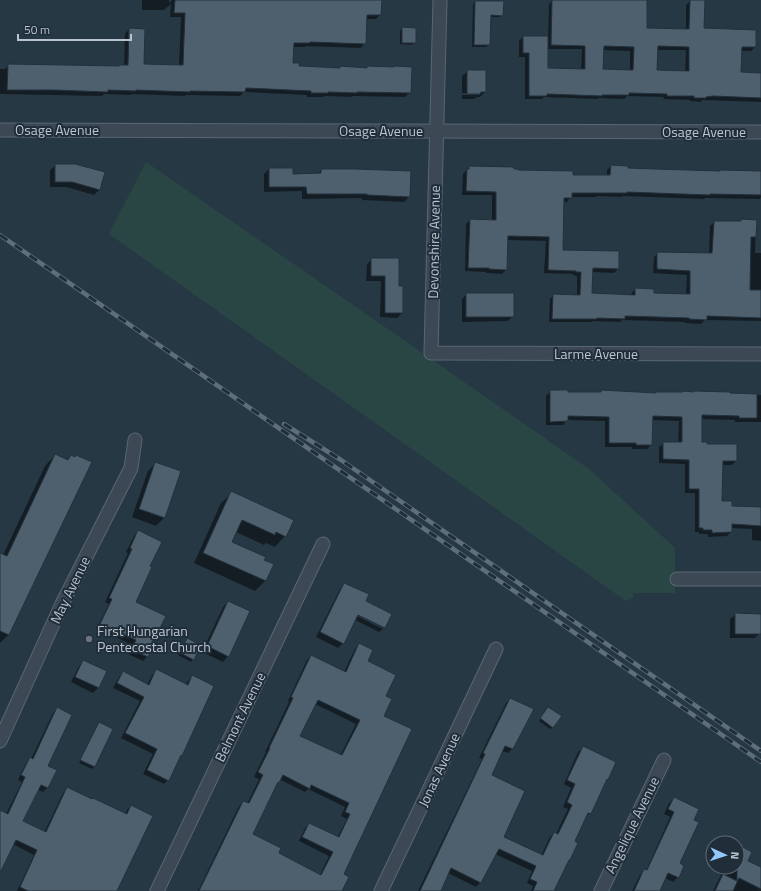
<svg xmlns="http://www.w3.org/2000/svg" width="761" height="891" viewBox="0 0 761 891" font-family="'Titillium Web',sans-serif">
  <rect width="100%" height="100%" fill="#273845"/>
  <path fill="#294645" d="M146,162L398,336L589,469L675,548V593H633V598L626,601L109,234Z"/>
  <g fill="#0007" fill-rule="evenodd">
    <path d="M142,0H169V3L172,0H337L380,15L376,19H366L365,43L361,48L306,46L305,47H293L292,64L298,66L339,69L340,67L366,68L368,67L410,92L405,97L352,96L351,97L324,96L323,97H307V95L244,92L240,96L186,95L185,96L132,94L130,95L104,94L102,96L0,94V69H5L9,65L117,67L119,66H124L125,34L129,29L143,65L179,66L181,17H170L171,4L164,10H142Z"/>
    <path d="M553,0H630L646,29L686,30V5L690,1L703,29L755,31V47L751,51H741L740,73H761V102L702,100L701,102L690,101V100L663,99L664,97L627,96L624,99L598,98L597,99L544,97L542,99H525V57H519V41L523,37H548L549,4ZM547,49H582L581,70L546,69ZM602,50L630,51V71L602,70ZM656,50H686L685,72L656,71Z"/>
    <path d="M475,2L502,15L500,17H490L489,44L486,47H472L473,4Z"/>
    <path d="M403,28L415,42L412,45L400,44V31Z"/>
    <path d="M468,71L485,92L480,97H477L474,99H462V95H479L481,93H462V76Z"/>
    <path d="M56,165L99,190L94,195L66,187H50V170Z"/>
    <path d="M611,166L627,169L654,170L761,172V197L760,199L705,198L704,199L623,196L622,197L597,196L596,197H571L567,202H563L562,251L618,269L614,273L592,272L591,294L631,296V294L635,289L653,294L686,295L687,275L653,273L654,257L658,253L709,254L710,226L714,222H740L741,220L756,221L755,253H761V321L705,320L701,324L685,323V322L622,320L620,322L593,321L592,322H549L550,299L554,295L577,296V276L573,275V274L544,273L546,241L507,240L506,270L502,274L486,273V272L465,271L466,224L470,220L492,221V195H462L463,174L469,167L513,170L572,176H607V170Z"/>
    <path d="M269,169L292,175L317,174L322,170L410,172L409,197L404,202L362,200V198L302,199V191L264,192V174Z"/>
    <path d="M372,259L398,287L402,313L397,318L380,317L381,281H366L367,264Z"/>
    <path d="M467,294L513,316L508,321L462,322V299Z"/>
    <path d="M551,391L567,393H599L601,391L656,393L761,395V422H735V420L701,419V443L736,461L732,465H722L721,502L731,507L761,508V541L752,540V529L731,528V532L727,536L708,537V534H699V532H695V493H685V464L659,463V447L664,443H678L679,421L652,420L651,445L647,449H632V447H605V421L567,420L563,425H546V396Z"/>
    <path d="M55,455L67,461L72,456L9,634L0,643V554L3,555L45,466Z"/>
    <path d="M156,463L180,472L164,518L156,526L132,517L148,471Z"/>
    <path d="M232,493L285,536L275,547L266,543L264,545L236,532L231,543L272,565L265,581L255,591L194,563L221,503Z"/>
    <path d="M138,532L149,567L135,602L157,632L158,633L147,657L143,661L128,654L132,645L97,628L109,604L105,602L128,553L126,552L134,536Z"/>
    <path d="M345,584L364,602L391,615L384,628V627L354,612L353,614L383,629L379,632L355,620L343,643L338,648L316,637L340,589Z"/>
    <path d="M228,602V656L223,662L202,652L223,607Z"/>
    <path d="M736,614L760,633L755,638H730V619Z"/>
    <path d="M187,640L193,659L191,662L178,655L185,642Z"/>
    <path d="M359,645L367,662L385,696L383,716L343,875L341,891H198L239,806L243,802L247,804L259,779L254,777L266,752H265L289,702L288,701L307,660L311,656L344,672L355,649ZM315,704L356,724L340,756L299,736ZM279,779L305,792L308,789L345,807L341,816L347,819L337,838L309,824L305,828L299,841L329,856L320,875L277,854L251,835L275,785Z"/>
    <path d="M84,661L106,672L98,688L93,693L71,682L79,666Z"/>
    <path d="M156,671L186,685L188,681L192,677L181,755L179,758L168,780L164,784L143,774L153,754L121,738L140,701L113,688L119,677L123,673L147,685L152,675Z"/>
    <path d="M510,699L532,710L512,749L508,753L502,751L490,776L503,837L541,856L550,837L554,833L556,834L568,809L563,807L571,788L564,784L578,752L583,748L590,813L585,817L553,891H531L533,886L527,883L532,871L495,854L480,883L476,887L448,873L440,890L442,891H418L482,759L479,758L506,703Z"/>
    <path d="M57,709L47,767V788L43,792L37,789L22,822L44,833L63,793L68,788L125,814L127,810L131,806L116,891H17L34,855L13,844L0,870V816L6,814L22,782L18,780L26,763L30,759H31L53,713Z"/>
    <path d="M546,710L553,727L550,729L539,721Z"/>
    <path d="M99,723L111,730L94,767L92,769L79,763L97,726Z"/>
    <path d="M674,798L678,864V877L673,882L665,878L659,891H632L640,875L645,870L646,871L670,817L664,814L669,803Z"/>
    <path d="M737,846L746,861L761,868V891H713L725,867H737Z"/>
  </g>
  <g fill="#4e606d" stroke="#22303c" fill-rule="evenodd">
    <path d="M175,0H382L381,15H367L366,44L310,42V43H294L293,63H299V66H302L340,68V66L367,68V66L394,67V66L412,67L411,93L357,92V93L328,92V93H311V91L246,88L245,92L190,91V92L136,90V91L108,90V92L53,90H7L8,64L119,66V65H128L129,28L145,29L144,64L183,65L185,13H174Z"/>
    <path d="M552,0H647V28L689,29L690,0H705L704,28L756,30V47H742L741,72L761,73V98L713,96L706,97V98H694V96H667V94L629,93V95H602V96L547,94V96H529V53H523V36H548V68L585,69V46L551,45ZM604,46L634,47L633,70L603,69ZM658,46L689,47V71L657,70Z"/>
    <path d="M475,1H504L503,16L491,15L490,45H474Z"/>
    <path d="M402,27L416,28V43H402Z"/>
    <path d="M467,70H486V92H481L480,94H467Z"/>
    <path d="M55,164H75L105,172L100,190L72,182H55Z"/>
    <path d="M611,165L628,166V168L655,169L720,171V170L761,171V195L710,194V195L627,192V193H572V198H564L563,250L619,251V269L593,268L592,293L635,295V288L654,289V293L690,294V271L657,269V252L712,253L714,221H741V219L757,220L756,237H751L750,290H761V318L707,316V320L689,319V318L625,316V319L597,318V319H552L553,294L580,295L581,272H576V271L548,270L549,237L508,236L507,270L489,269V268H468L470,219L496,220V192L466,191L467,169H469V166L514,167V169H518V170L573,171V175H610Z"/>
    <path d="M269,168H293V174L321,173V169H355L411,171L410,197L367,195V194H307L306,187H269Z"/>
    <path d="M371,258H399V286H403V313H385V276H371Z"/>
    <rect x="466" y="293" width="48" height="24"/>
    <path d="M550,390H568V392H601V390L619,391L656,393V392H683V391L694,392V391L730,392V393L757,394V418H739V416L702,415V442H707V444H737V461H723L722,501H732V506L761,507V526L732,524V532L712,533V530H703V528H699V489H689V460L663,459V442H682V417L653,416L652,445H636V443H609V417L568,416V421L550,422Z"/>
    <path d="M55,454L68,460L71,455L75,457L76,455L92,462L9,635L0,631V553L7,556Z"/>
    <path d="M155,462L181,471L165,518L139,509Z"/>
    <path d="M231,491L294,520L286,537L276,532L275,535L242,520L232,542L266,557L264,560L274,564L266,581L203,553Z"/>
    <path d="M138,530L162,542L150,566L152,567L136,602L166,616L158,632L160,633L148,657L131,650L136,640L100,624L112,599L109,598L132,549L130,548Z"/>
    <path d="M344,583L369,594L366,601L392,614L385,628L358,615L344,644L320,632Z"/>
    <path d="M228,601L250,611L229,657L207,646Z"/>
    <path d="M735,613L761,614V634H735Z"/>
    <path d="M187,638L201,645L194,660L180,653Z"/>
    <path d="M359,643L373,650L368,661L396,675L386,696L392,699L384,716L412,729L344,874L349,877L342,891H199L243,801L249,803L263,775L258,772L270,748H269L293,698L291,697L311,655L346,672ZM318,700L360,720L342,755L300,736ZM283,775L310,789L311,785L349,803L345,812L350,814L339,837L309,823L302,837L333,852L321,875L279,853L281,848L253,834L278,782L279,783Z"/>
    <path d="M83,660L107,671L99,688L75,677Z"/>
    <path d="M156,669L188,685L192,675L214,686L182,756L181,755L169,781L147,770L157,749L125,733L144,697L117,683L123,671L149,685Z"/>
    <path d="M510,698L534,709L513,749L505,746L492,775L525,791L504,837L543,855L554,832L558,834L572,805L567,802L575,784L567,780L583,746L616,762L608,780L607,779L591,814L588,813L575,841L578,843L570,860H569L554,891H533L537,882L530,879L536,866L499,849L481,883L451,868L441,891H420L485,754L483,753Z"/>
    <path d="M57,707L72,715L48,766L57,770L48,788L41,785L23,821L46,832L67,787L92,799L93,798L127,814L131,805L153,816L117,891H28L20,887L37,850L16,840L0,873V810L8,814L25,777L21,775L30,757L33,759Z"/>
    <path d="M548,707L562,716L553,728L540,718Z"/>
    <path d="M99,722L113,729L95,767L80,760Z"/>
    <path d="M674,797L699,809L694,820L699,822L680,863L684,866L679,878L668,873L660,891H634L644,869L647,870L674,812L668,809Z"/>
    <path d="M737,844L752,852L748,861L761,867V889L739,878L733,891H715L723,874L737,881Z"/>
  </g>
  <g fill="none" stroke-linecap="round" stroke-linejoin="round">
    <g stroke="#5a6772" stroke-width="15">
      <g id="street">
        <path d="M440,0L431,353L761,354"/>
        <path d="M0,130L761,132"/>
        <path d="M677,579H761"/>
        <path d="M0,741L62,604L131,468L135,440"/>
        <path d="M157,891L323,544"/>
        <path d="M381,891L496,649"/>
        <path d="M601,891L664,760"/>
      </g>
    </g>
    <use href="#street" stroke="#3c4954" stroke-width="13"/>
    <g stroke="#5e6e7b" stroke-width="4.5">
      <g id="rail">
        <path d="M0,235L761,762"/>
        <path d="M284,424L341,460L761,751"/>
      </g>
    </g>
    <use href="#rail" stroke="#202e3a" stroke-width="3" stroke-dasharray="9" stroke-linecap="butt"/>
  </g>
  <circle fill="#6b7280" stroke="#202e3a" stroke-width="1.5" cx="89" cy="639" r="4"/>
  <g text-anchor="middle" stroke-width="4" stroke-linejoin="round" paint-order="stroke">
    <g font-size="14" fill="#bac4ce" stroke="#202e3a">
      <text x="57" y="135">Osage Avenue</text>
      <text x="381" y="136">Osage Avenue</text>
      <text x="704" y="137">Osage Avenue</text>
      <text transform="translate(434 242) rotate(-89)" y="5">Devonshire Avenue</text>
      <text x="596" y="359">Larme Avenue</text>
      <text transform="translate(70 590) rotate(-64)" y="5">May Avenue</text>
      <text transform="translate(240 717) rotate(-64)" y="5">Belmont Avenue</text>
      <text transform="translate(439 770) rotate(-65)" y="5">Jonas Avenue</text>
      <text transform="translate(632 825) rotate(-64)" y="5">Angelique Avenue</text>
    </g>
    <g font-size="14" fill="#bac4ce" stroke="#202e3a" text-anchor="start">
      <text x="97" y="636">First Hungarian<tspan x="97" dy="16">Pentecostal Church</tspan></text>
    </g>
  </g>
  <g transform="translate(725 855) rotate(93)"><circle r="19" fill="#202e3a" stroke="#5e6a75"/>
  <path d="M0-3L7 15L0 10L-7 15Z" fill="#92c8fa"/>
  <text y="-6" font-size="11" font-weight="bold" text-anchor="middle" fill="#bac4ce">N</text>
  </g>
  <path d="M18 34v6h113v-6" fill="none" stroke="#bac4ce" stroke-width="2"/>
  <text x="24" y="34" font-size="12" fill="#bac4ce" stroke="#202e3a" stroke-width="3" paint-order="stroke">50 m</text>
</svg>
